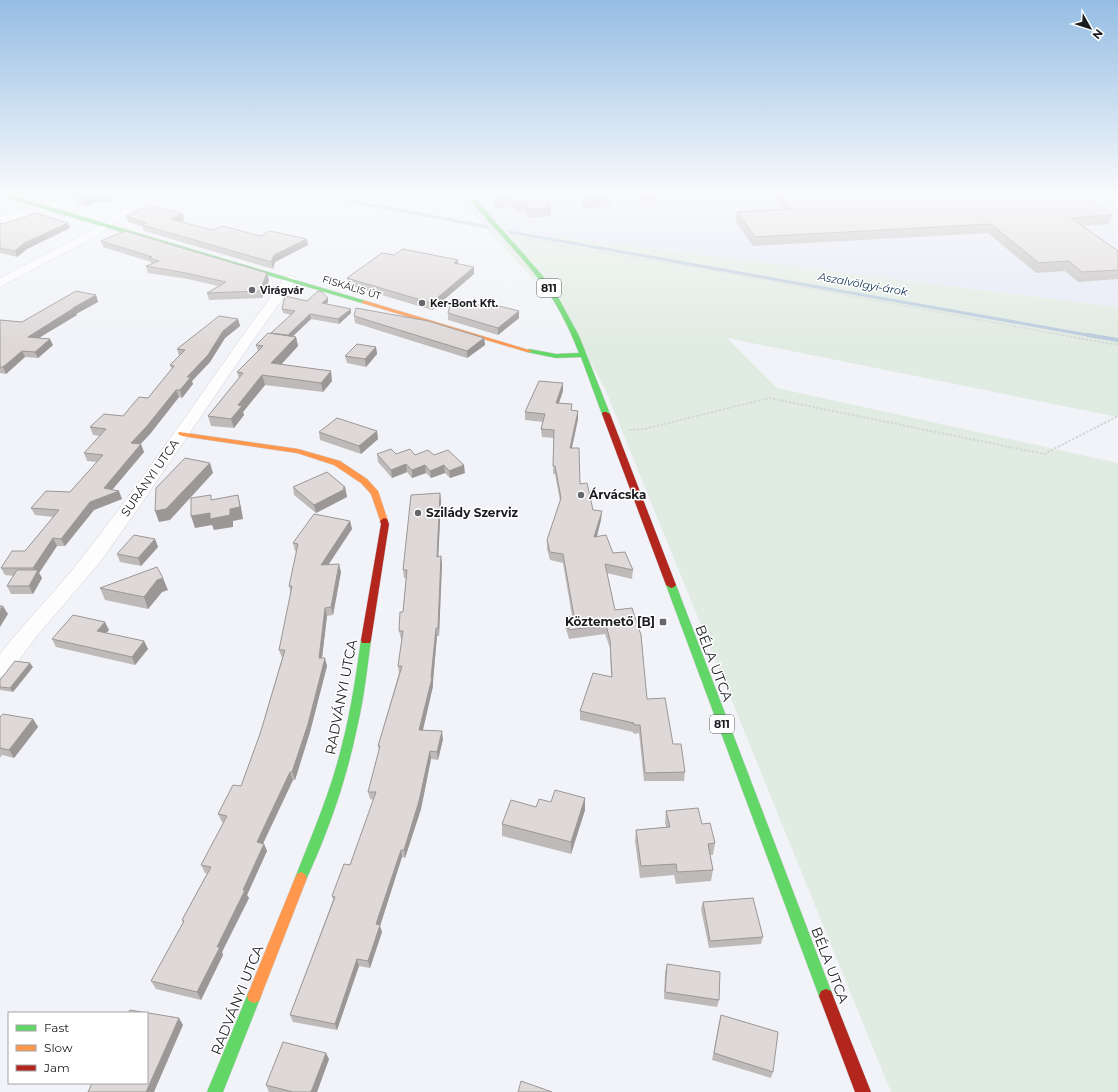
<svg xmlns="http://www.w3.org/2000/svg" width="1118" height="1092" viewBox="0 0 1118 1092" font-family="Montserrat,sans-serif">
  <rect width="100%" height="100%" fill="#f2f3f8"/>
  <path fill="#e5e8f5" d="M454,192H1118V307L486,228Z"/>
  <path fill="#e0ebe1" d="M486,228L1118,307V417L727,338L777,388L1118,463V1092H891L605,389L563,311Z"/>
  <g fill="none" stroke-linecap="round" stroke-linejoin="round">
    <g stroke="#b9cadc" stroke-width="3">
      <path d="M303,192L488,227"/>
      <path d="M510,232L1093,336"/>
    </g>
    <path stroke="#b9cadc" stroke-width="4" d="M1088,335L1118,340"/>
    <g stroke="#cdced2" stroke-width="1">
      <path id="lane" d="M372,192H377L375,194Z"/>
    </g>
    <g stroke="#cdced2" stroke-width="1">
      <g id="street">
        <path d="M86,192H103L102,194L0,224V217Z"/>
        <path d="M147,192H159L98,235L0,287V278L90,231Z"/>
        <path d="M290,276L295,277L296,280L247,349L135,513L101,561L36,637L8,675L0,677V654C28,618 61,586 88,550C157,461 219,367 285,277Z"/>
      </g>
    </g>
    <g stroke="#cdced2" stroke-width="1">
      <g id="fast">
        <path d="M0,192L366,301L367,302L362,303L0,196Z"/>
        <path d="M464,192H469L542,275L558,297L579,336L610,414L609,416H606L602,414L581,357L556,358L527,352L526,351L529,349L556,354L579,353C569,327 556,301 538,278C515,248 487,222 464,192Z"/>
        <path d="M671,582L676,585L833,996L831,1001L826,1003L821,1001L819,996L666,585Z"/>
        <path d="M366,636L370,637L371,640C367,669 364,699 357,728C346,781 328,833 305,882L301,884L297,882L295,878C312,835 331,791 342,745C351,711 356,675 361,640L362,637Z"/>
        <path d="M254,989L259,991L261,996L223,1092H207L249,991Z"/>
      </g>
    </g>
    <g stroke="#cdced2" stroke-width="1">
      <g id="slow">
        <path d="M362,301H366L532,351L531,352H527L362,303Z"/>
        <path d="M179,432L298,449L340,461L367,479L378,491L388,521L387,523H381L371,494L361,483L334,465L297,453L182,436L178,434Z"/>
        <path d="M301,872L305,874L307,878L259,1001L254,1003L249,1001L247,996L295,878L297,874Z"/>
      </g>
    </g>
    <g stroke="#cdced2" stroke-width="1">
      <g id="jam">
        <path d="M603,412H606L610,414L676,585L674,587L671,588L666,585L602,414Z"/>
        <path d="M384,518L387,519L389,524L371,640L370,643H362L361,640L381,524L380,521Z"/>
        <path d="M826,989L831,991L871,1092H855L819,996L821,991Z"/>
      </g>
    </g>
    <g stroke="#d5d6d8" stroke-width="1.5" stroke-dasharray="2 1.5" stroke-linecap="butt">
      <path d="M384,194L405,197L441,192"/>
      <path d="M525,238L580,249L706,269L1067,336"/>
    </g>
    <g stroke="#d5d6d8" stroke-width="2" stroke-dasharray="2.5 1.5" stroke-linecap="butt">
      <path d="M1062,335L1118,345"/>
      <path d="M629,430L644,429L769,398L1044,454L1118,416"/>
    </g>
    <use href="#lane" fill="#fdfdfe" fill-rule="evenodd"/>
    <use href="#street" fill="#fdfdfe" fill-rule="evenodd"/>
    <use href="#fast" fill="#63d668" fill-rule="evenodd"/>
    <use href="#slow" fill="#ff974d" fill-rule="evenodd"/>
    <use href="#jam" fill="#b3261e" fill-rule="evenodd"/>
  </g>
  <g fill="#bfbaba">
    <path d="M36,192H80L59,198Z"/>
    <path d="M88,192H112L111,201L92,203L86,206L76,203L74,196Z"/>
    <path d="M490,192H544L551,208V216L529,218L526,211H516L515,207L495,208Z"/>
    <path d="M578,192H668V193L658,194L657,202L642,203L637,195L610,196L611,198V207L584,208Z"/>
    <path d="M769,192H1077L1112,215L1109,224L1083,226L1118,251V279L1078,282L1065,271L1036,273L988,233L753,246L736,222L737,212L784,210Z"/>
    <path d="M183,214L184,220L179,222L213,230L260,236L307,239L308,245L275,262L273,269L144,231L142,226L128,222L126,216Z"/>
    <path d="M0,223L3,224L70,228L27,249L17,257L0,253Z"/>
    <path d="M101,241L269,280L262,298L209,300L207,293L218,286L188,279L148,273L146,266L151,264V262L103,247Z"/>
    <path d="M394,255L474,267V274L432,310L348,285L347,278Z"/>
    <path d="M96,295L98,302L76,314L77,315L39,338L53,345L38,358L25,357L6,374L0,373V320L22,322Z"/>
    <path d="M307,301L328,302L326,304L351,313L339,324L311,319L293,336L296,337L298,346L281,365L332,381L323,392L265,385L243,412L244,415L234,428L211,426L208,416L239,378L237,372L258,351L256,345L271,334V333L291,315L283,313L282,309Z"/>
    <path d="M492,308L519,311V318L498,335L448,320V313Z"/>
    <path d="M354,316L484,338L485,345L467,358L355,323Z"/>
    <path d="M238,319L240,326L225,338L210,362L192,381L193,384L182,398L179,397L150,434L140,444L144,452L112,490L122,499L94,510L65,546H57L39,573L42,578L33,594H11L7,586L14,576L5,575L1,568L25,551L53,517L35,515L31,508L70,492L97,462L87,461L84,453L100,436L93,435L90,427L123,416L148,398L172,369L170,365L179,356L177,349Z"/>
    <path d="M376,347L377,354L366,367L347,363L345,356Z"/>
    <path d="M563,391L559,403L572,411L578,419L572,448L580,484L593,510L601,520L597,537L613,553L633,570L632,579L607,573L615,610L647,699L673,744L685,772L684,781H644L639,733L634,734L633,732L580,720V711L611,677L610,648L605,634L569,639L565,626V617L572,616L563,563L550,560L547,549V540L560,501L555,474H553L554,438L542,437L541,429L543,422L525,420V412Z"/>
    <path d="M377,431L378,439L361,454L320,440L319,432Z"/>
    <path d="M377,454L434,455L465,473L450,478L445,473L431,478L426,473L412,478L407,472L392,478L378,462Z"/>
    <path d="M293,487H345L347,497L316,513L294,495Z"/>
    <path d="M440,493L441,501L438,557L441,556L442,564L439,636H437L433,681V686L423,730L443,739L438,760L431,759L421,809L405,858L402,857L380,926L382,932L370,968L359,966L337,1030L293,1022L290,1015L333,900L332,896L350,865L374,800L370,799L368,792L379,750L378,746L399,673L398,666L402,639H401L399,631L403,612L406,578H404L403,570Z"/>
    <path d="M350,521L352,529L328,564L341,572L333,615L327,616L322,658L327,666L310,732L295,780H293L263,843L264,844L267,851L247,895L249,898L222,952L223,955L201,1000L156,989L151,981L183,923L182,920L207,873H205L201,865L224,823L222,822L218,814L241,786L260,734L282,658L279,650L291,594L289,586L297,551H295L293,543Z"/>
    <path d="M155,539L158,547L141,566L120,562L117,554Z"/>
    <path d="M100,588L168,590L162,592L148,609L105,600Z"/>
    <path d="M109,630L106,633L144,641L148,649L135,665L56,647L52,639Z"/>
    <path d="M33,667L13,692L0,690V680Z"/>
    <path d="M0,717L33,719L38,727L14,758L2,755L0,758Z"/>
    <path d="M585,798V810L571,854L502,836V824L536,807L551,802Z"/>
    <path d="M666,811L702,824L715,843L713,855H710L713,870L711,881L676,884L674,875L640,878L635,841L636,830L666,827L665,823Z"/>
    <path d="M703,902L763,937L761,944L709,948L701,909Z"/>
    <path d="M667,964L719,1000L717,1007L664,999L665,972Z"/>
    <path d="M721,1015L773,1072L771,1078L712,1060L719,1022Z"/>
    <path d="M329,1059L317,1092H269L266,1085Z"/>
  </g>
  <g fill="#9b9797">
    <path d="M56,192H80L59,198Z"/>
    <path d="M109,192H112L111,201L92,203L86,206L84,199L90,197Z"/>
    <path d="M183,214L184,220L172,225L170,219Z"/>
    <path d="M68,223L70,228L27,249L17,257L15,251L24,243Z"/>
    <path d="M307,239L308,245L275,262L273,269L271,262L274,255Z"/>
    <path d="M458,260V266L454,263Z"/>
    <path d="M474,267V274L432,310L431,303Z"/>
    <path d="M267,273L269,280L262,298L260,291Z"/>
    <path d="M96,295L98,302L76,314L77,315L30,343L28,337L73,308Z"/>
    <path d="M328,298V302L323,308L322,303Z"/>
    <path d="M351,309V313L339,324L338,319Z"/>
    <path d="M519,311V318L498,335V328Z"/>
    <path d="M310,314L311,319L289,340L288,335Z"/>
    <path d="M238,319L240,326L225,338L210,362L192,381L193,384L182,398L180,390L187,377L223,331Z"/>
    <path d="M296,337L298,346L273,373L271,363Z"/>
    <path d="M484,338L485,345L467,358V351Z"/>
    <path d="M50,339L53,345L38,358L35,352Z"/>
    <path d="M376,347L377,354L366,367L365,359Z"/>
    <path d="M22,351L25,357L6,374L3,367Z"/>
    <path d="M331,371L332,381L323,392L321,383Z"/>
    <path d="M262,375L265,385L243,412L244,415L234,428L231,419L238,405Z"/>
    <path d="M563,383V391L556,411V403Z"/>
    <path d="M176,390L179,397L150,434L134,451L131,443Z"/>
    <path d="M578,411V419L570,456V448Z"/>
    <path d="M377,431L378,439L361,454L359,446Z"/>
    <path d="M141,444L144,452L107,496L119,491L122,499L94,510L65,546L61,539L90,502L104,488Z"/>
    <path d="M210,463L213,473L170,520L159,522L155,511Z"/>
    <path d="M406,464L407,472L392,478L391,470Z"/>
    <path d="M425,465L426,473L412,478V470Z"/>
    <path d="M444,465L445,473L431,478L430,471Z"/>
    <path d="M464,465L465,473L450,478L449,471Z"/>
    <path d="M345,487L347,497L316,513L314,505Z"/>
    <path d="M440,493L441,501L438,564L437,557Z"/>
    <path d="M238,495L241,507L243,519L233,521V527L214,530L212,525L195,528L191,516L230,509Z"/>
    <path d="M602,511L601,520L594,546V537Z"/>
    <path d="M350,521L352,529L323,573L321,565Z"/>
    <path d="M53,538L57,546L39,573L42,578L33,594L29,586L36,573L33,568Z"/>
    <path d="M155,539L158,547L141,566L138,558Z"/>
    <path d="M441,556L442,564L439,636L438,628Z"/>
    <path d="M339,564L341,572L333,615L331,607Z"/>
    <path d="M163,578L168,590L162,592L148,609L144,597L157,580Z"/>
    <path d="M3,606L8,614L0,627V611Z"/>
    <path d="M325,608L327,616L321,666L319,658Z"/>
    <path d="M105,622L109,630L101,639L97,631Z"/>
    <path d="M436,628L437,636L433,681V686L421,738L419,730L431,678Z"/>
    <path d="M144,641L148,649L135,665L132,657Z"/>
    <path d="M325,658L327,666L310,732L295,780L292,772Z"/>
    <path d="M30,663L33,667L13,692L10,688Z"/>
    <path d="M33,719L38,727L14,758L9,750Z"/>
    <path d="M442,731L443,739L438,760L437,752Z"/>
    <path d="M430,751L431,759L421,809L405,858L404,850Z"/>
    <path d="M290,772L293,780L260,850L257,842Z"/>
    <path d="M585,798V810L571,854V842Z"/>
    <path d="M264,844L267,851L247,895L249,898L222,952L223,955L201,1000L197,992L217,947Z"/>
    <path d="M401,850L402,857L380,926L382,932L370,968L368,961L376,924Z"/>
    <path d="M357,959L359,966L337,1030L335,1024Z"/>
    <path d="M179,1018L183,1025L154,1092H146Z"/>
    <path d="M326,1053L329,1059L317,1092H311Z"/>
  </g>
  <g fill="#ded8d8" stroke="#9b9797">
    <path d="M88,192H109V194L90,197L84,199L74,196Z"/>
    <path d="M492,192H544L551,208L528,209L526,202L516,203L514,199L495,200Z"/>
    <path d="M581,192H608L611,198L584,200Z"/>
    <path d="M641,192H657L658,193L642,194Z"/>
    <path d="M778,192H1077L1112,215L1071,218L1118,251V270L1082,272L1069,261L1039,263L991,224L755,237L737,212L792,209Z"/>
    <path d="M151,205L183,214L170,219L213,230L223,226L260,236L270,231L307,239L274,255L271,262L142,225L147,223L126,216Z"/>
    <path d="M36,213L68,223L24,243L15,251L0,248V223L3,224Z"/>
    <path d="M125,231L267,273L260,291L207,293L226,282L186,273L146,266L159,261L149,258L152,257L101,241Z"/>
    <path d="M403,249L458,260L454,263L474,267L431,303L347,278L382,253L394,255Z"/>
    <path d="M76,291L96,295L73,308H74L28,337L50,339L35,352L22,351L3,367H0V320L22,322Z"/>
    <path d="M318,291L322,292L328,298L322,303L351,309L338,319L310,314L288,335L271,333L295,311L282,309L285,296L307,301Z"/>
    <path d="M452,298L492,308L495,305L519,311L498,328L448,313Z"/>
    <path d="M356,308L428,321L484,338L467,351L354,316Z"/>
    <path d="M219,316L238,319L223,331L208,355L187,377H191L180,390H176L147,426L131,443L141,444L104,488L119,491L90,502L61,539L53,538L33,568H1L12,551H25L59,510L31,508L46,491L70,492L103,455L84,453L106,429L90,427L104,414L123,416L139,397L148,398L174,366L170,365L185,350L177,349Z"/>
    <path d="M268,333L296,337L271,363L331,371L321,383L262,375L238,405L242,406L231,419L208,416L243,373L237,372L263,346L256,345Z"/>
    <path d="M357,344L376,347L365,359L345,356Z"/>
    <path d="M539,381L563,383L556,403L572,404L571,410L578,411L570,448H579L580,484L587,483L593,510L602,511L594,537L606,535L613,553L625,552L633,570L605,564L615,610L632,608L641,635L647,699L665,698L673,744H681L685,772L645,773L640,725H634V723L580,711L593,673L612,677L610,640L606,625L569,630L565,617L574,616L563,554L550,552L547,540L561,498L555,466H553L554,430L541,429L545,414L525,412Z"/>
    <path d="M337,418L377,431L359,446L319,432Z"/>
    <path d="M391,449L396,454L410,449L415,455L428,450L434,455L448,450L464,465L449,471L444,465L430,471L425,465L412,470L406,464L391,470L377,454Z"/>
    <path d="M185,458L210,463L166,509L155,511L156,488Z"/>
    <path d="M327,472L345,487L343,488L345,489L314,505L293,487Z"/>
    <path d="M440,493L437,557L441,556L438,628H436L431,678H432L419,730L442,731L437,752L430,751L419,801L404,850H401L376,924L380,925L368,961L357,959L335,1024L290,1015L335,897L332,896L344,864L350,865L376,792H368L380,746H378L402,666H398L403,631H399L400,612H403L407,570H403L411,495Z"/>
    <path d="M211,495V500L238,495L240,507L230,509V515L210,519V513L191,516V498Z"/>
    <path d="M314,514L350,521L321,565L339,564L331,607L325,608L319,658H325L308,724L292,772H290L257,842L264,844L243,890H245L217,947H220L197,992L151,981L184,921L182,920L211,867L201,865L227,816L218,814L233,785L241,786L260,734L285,650H279L292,586H289L298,544L293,543Z"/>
    <path d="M134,535L155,539L138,558L117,554Z"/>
    <path d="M157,567L163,578L157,580L144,597L100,588Z"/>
    <path d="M17,570H38L29,586H7Z"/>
    <path d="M0,606H3L0,611Z"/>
    <path d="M73,615L105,622L97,631L144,641L132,657L52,639Z"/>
    <path d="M15,661L30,663L10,688L0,687V680Z"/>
    <path d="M3,714L33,719L9,750L0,748V717Z"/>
    <path d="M555,790L585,798L571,842L502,824L511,800L536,807L539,799L551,802Z"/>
    <path d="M698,808L702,824L710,823L715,843L708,844L713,870L677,872L676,864L641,866L636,830L670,827L666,811Z"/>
    <path d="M753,898L763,937L710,941L703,902Z"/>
    <path d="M667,964L720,972L719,1000L665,992Z"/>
    <path d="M130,1010L179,1018L146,1092H88L92,1083H147V1013H128Z"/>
    <path d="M721,1015L778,1032L773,1072L714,1053Z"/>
    <path d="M283,1042L326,1053L311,1092H293L266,1085Z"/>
    <path d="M521,1081L552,1092H518Z"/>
  </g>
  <linearGradient id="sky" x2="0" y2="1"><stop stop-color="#95bde3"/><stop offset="0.56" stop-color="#f9fafc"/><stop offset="1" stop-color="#f9fafc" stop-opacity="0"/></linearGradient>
  <rect width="1118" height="345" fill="url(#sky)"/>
  <g fill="#66676c" stroke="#fff" stroke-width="1.5">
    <circle cx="252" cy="290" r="4"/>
    <circle cx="422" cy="303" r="4"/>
    <circle cx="581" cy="495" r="4"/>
    <circle cx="418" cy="513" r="4"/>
    <rect x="659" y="618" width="8" height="8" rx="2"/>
  </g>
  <g text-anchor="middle" stroke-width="3" stroke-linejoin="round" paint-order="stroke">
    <g font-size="10" fill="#1b1c20" stroke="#fff">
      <text transform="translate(352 287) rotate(17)" y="4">FISKÁLIS ÚT</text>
    </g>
    <g font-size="10" font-weight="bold" fill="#1b1c20" stroke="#fff" text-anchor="start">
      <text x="260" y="294">Virágvár</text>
      <text x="430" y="307">Ker-Bont Kft.</text>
    </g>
    <g font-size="11" font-style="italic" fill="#0c3052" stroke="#fff">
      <text transform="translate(863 284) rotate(10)" y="4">Aszalvölgyi-árok</text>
    </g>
    <g fill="#fff" stroke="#5f6063" stroke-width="1">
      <rect x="537" y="279" width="24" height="18" rx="3"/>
      <rect x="710" y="715" width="24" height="18" rx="3"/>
    </g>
    <g font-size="11" font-weight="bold" fill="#1b1c20">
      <text x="549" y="292">811</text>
      <text x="722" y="728">811</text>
    </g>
    <g font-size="12" fill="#1b1c20" stroke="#fff">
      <text transform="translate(150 478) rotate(-55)" y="4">SURÁNYI UTCA</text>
    </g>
    <g font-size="12" font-weight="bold" fill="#1b1c20" stroke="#fff" text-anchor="start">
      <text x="589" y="499">Árvácska</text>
      <text x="426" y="517">Szilády Szerviz</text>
      <text x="655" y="626" text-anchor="end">Köztemető [B]</text>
    </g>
    <g font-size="14" fill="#1b1c20" stroke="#fff">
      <text transform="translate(714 663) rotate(69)" y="5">BÉLA UTCA</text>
      <text transform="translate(341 697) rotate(-79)" y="5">RADVÁNYI UTCA</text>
      <text transform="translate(830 965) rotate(69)" y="5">BÉLA UTCA</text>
      <text transform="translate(237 1000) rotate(-68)" y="5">RADVÁNYI UTCA</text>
    </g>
  </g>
  <rect x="8" y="1012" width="140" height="72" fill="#ffffff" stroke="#a4a4a6"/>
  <rect x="16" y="1025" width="20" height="6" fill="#63d668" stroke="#a4a4a6"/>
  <text x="44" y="1032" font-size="12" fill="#1b1c20">Fast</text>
  <rect x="16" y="1045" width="20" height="6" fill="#ff974d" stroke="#a4a4a6"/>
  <text x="44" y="1052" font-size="12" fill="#1b1c20">Slow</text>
  <rect x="16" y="1065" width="20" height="6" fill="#b3261e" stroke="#a4a4a6"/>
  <text x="44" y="1072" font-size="12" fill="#1b1c20">Jam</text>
  <g transform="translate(1090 28) rotate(129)" stroke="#ffffff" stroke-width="3" paint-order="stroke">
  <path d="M0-3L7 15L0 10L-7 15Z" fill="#1b1c20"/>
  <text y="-6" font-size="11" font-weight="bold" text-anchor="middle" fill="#1b1c20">N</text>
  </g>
</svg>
